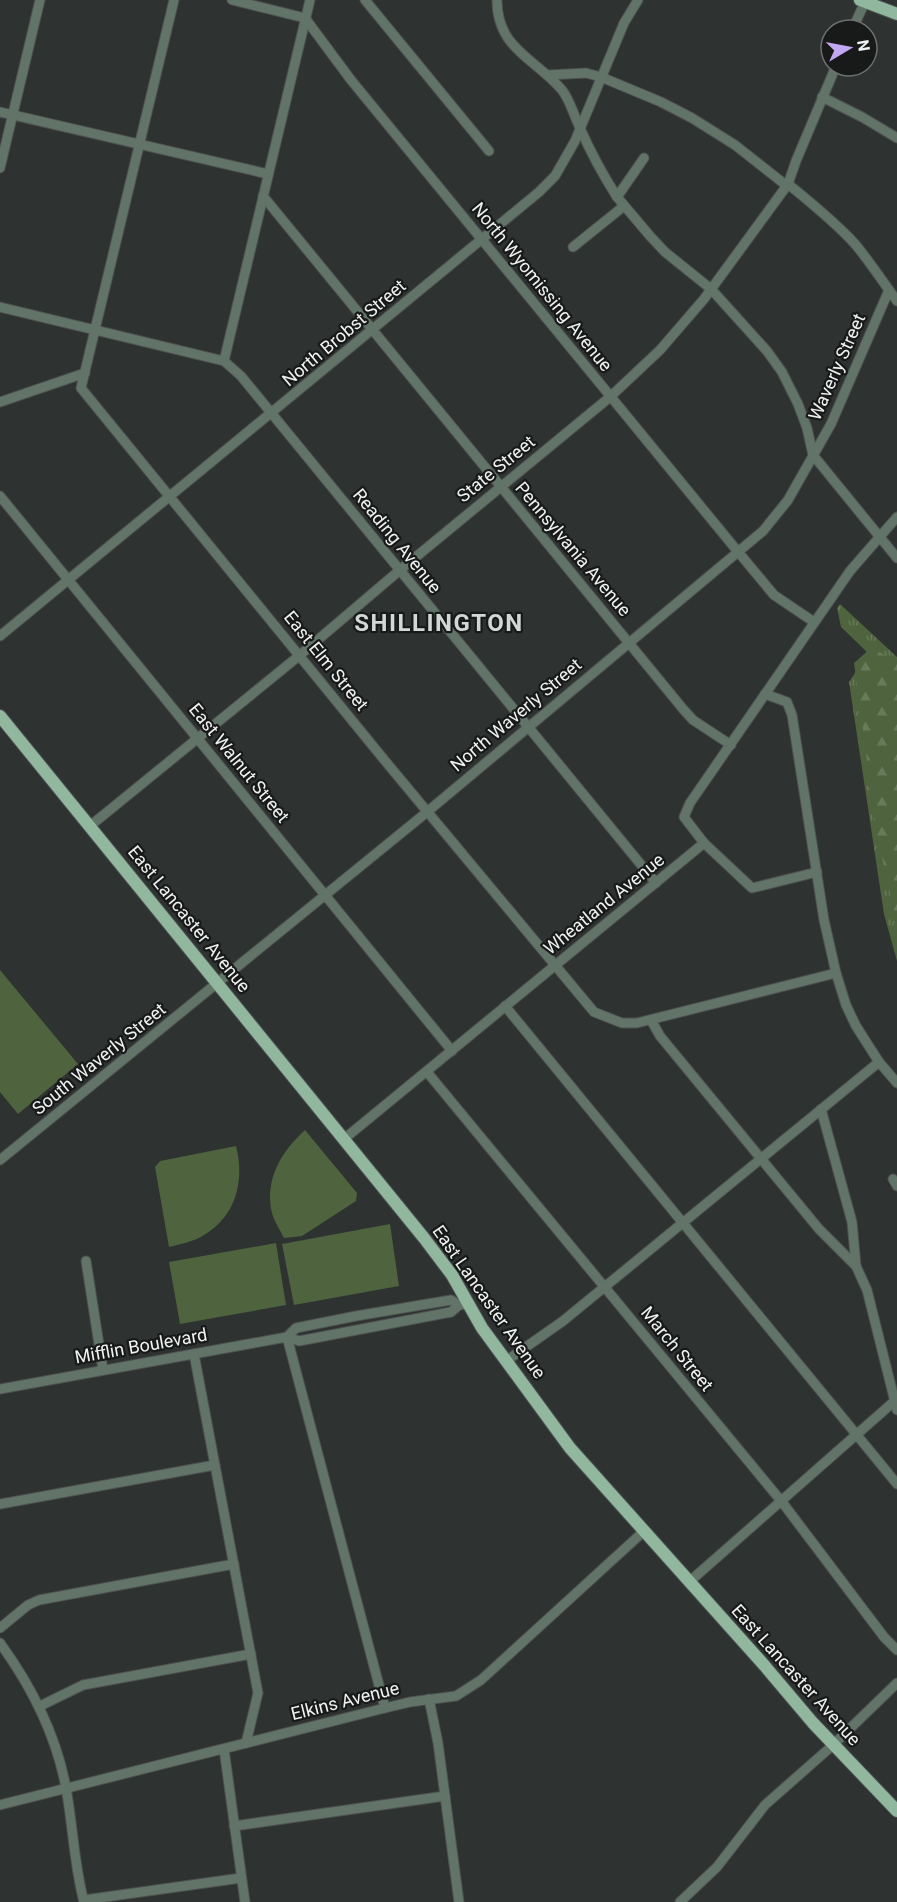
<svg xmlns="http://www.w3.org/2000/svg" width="897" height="1902" viewBox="0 0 897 1902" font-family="Roboto,sans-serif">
  <defs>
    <pattern id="grass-tufts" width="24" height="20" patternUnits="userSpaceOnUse" patternTransform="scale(1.5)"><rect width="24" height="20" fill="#4e633e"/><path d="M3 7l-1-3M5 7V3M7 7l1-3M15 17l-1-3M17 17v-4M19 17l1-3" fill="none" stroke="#687a5a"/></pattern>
    <pattern id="forest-firs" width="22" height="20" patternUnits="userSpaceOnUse" patternTransform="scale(1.5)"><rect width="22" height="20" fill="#4e633e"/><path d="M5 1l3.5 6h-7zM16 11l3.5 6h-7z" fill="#687a5a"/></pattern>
  </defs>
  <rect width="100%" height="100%" fill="#2e3231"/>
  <path fill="url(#grass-tufts)" d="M840,604L897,657V961L884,914L849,682L868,653L841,627L837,608Z"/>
  <path fill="url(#forest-firs)" d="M871,648L897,661V924L877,835L854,663Z"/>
  <g fill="#4e633e">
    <path d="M0,970L78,1064L18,1114L0,1092Z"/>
    <path d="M305,1130L357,1193L356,1201L302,1236L284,1238C280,1230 274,1221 272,1213C264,1179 282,1151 305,1130Z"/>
    <path d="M236,1146C245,1181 236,1216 204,1235C193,1242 181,1244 169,1247L155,1167L160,1161Z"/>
    <path d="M390,1224L399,1286L294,1305L282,1244Z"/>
    <path d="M276,1243L286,1305L180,1324L169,1262Z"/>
  </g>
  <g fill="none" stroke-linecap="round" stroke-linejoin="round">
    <g stroke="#4d5150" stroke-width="11">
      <g id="minor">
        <path d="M174,0L81,388L386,762L594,1012L622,1023H637L836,973"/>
        <path d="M232,0L305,18L351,80L739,553L774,595L814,622"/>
        <path d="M365,0L489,151"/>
        <path d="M497,0C497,49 535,58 562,90C570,100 574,116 580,128C590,151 603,175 617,197"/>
        <path d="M852,30L865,2"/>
        <path d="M548,75L586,73L601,77L661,102L692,118L735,145L787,186"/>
        <path d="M822,97L862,117L897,138"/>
        <path d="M0,112L268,174"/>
        <path d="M644,158L617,197L650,236L665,252L711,289L767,351L782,372L798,404L807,428L813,455L897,558"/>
        <path d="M0,168L40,0"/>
        <path d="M788,184C811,203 835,222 855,244C870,262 883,282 897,301"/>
        <path d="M263,196L683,709L693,720L731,745"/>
        <path d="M573,247L624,206"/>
        <path d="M0,307L224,361L241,376L656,883"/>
        <path d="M224,361L310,0"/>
        <path d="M0,402L85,373"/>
        <path d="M0,496L452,1051"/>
        <path d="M0,636L539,192L555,176L575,141L624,23L638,0"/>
        <path d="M765,694L787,702L792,715L824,920L836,973L846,1005L856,1026L879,1062L897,1083"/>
        <path d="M90,826L300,655L400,570L610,397L660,350L704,299L788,184L796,161L836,66"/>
        <path d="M817,872L752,888L704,843L684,817L690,803L850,571L897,517"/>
        <path d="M505,1006L897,1484"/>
        <path d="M651,1020L660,1036L819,1229L856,1266"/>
        <path d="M427,1072L782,1502L884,1637L897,1650"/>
        <path d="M821,1109L852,1222L856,1266L867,1290L897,1410"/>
        <path d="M344,1139L704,843"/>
        <path d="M0,1160L427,812L763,531L788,500L831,424L889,290"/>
        <path d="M893,1179L897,1186"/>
        <path d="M86,1261L103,1370"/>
        <path d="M287,1337L385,1708"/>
        <path d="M287,1337L296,1328L356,1316L451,1300L459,1305"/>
        <path d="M194,1354L258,1693L246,1743"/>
        <path d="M506,1361L563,1321L879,1062"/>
        <path d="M0,1389L287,1337L299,1341L451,1312L459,1305L468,1304"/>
        <path d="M0,1504L215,1465"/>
        <path d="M689,1582L897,1399"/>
        <path d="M0,1628L28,1605L39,1600L234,1564"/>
        <path d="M0,1643C32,1687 56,1734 66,1788C73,1826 74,1865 84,1902"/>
        <path d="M429,1699L438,1743L459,1902"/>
        <path d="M40,1706L83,1685L251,1654"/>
        <path d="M224,1749L245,1902"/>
        <path d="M0,1805L385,1708L410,1702L456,1696L481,1680L643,1532"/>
        <path d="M234,1826L445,1796"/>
        <path d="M84,1900L241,1878"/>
        <path d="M680,1902L717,1867L765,1805L833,1745L897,1683"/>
      </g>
    </g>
    <g stroke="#4d5150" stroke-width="14">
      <g id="major">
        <path d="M860,0L897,14"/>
        <path d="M0,716L424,1238L452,1275L482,1328L570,1448L764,1665L813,1723L897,1811"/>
      </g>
    </g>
    <use href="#minor" stroke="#627468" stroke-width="9"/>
    <use href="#major" stroke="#91b79f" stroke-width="12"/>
  </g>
  <g text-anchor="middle" stroke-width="4.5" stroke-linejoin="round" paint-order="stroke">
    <g font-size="18" fill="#f0f2f2" stroke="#181919">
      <text transform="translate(542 287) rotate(51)" y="6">North Wyomissing Avenue</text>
      <text transform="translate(344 333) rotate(-40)" y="6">North Brobst Street</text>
      <text transform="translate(837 367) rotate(-66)" y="6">Waverly Street</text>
      <text transform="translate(496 469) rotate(-39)" y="6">State Street</text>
      <text transform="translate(397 541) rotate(51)" y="6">Reading Avenue</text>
      <text transform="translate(573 549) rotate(50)" y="6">Pennsylvania Avenue</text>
      <text transform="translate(326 661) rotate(51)" y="6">East Elm Street</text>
      <text transform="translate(516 715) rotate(-40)" y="6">North Waverly Street</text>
      <text transform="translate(239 763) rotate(51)" y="6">East Walnut Street</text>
      <text transform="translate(604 904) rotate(-39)" y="6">Wheatland Avenue</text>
      <text transform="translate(189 919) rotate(51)" y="6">East Lancaster Avenue</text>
      <text transform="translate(99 1059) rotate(-39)" y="6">South Waverly Street</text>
      <text transform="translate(489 1302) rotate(55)" y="6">East Lancaster Avenue</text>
      <text transform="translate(141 1346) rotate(-10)" y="6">Mifflin Boulevard</text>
      <text transform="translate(677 1349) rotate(51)" y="6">March Street</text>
      <text transform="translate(796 1675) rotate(48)" y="6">East Lancaster Avenue</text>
      <text transform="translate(345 1701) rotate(-14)" y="6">Elkins Avenue</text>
    </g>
    <g font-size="24" font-weight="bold" letter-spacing="1.5" fill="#d2d8d6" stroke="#181919">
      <text x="439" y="631">SHILLINGTON</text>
    </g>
  </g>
  <g transform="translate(849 48) rotate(80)"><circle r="28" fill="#181919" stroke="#6e7070" stroke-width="1.5"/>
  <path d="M0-4.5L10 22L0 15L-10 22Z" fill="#c2a7f2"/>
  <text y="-9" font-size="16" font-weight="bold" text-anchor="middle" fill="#f0f2f2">N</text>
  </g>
</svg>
